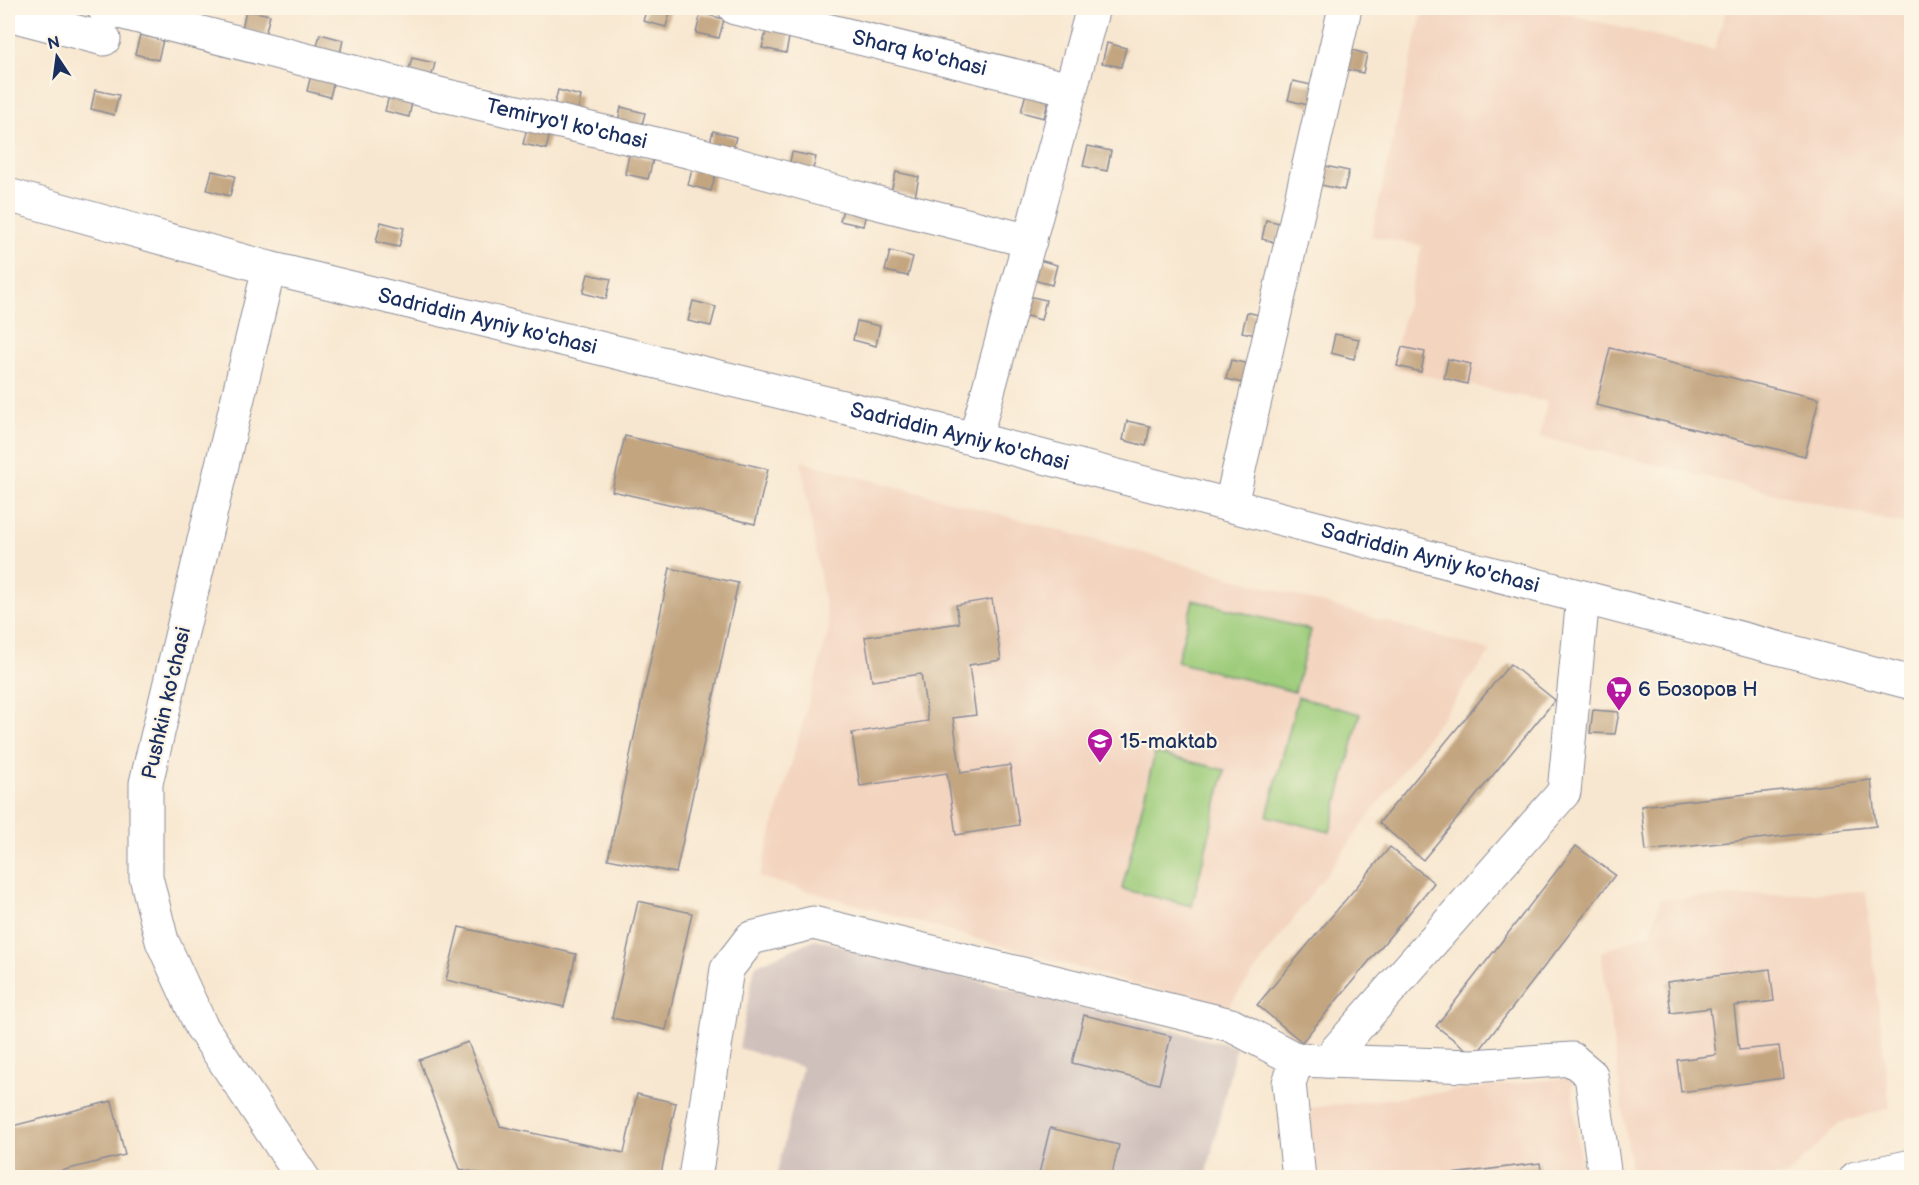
<svg xmlns="http://www.w3.org/2000/svg" width="1919" height="1185" viewBox="0 0 1919 1185" font-family="'Balsamiq Sans',sans-serif">
  <rect width="100%" height="100%" fill="#fcf5e5"/>
  <filter id="ink" filterUnits="userSpaceOnUse"><feTurbulence type="fractalNoise" baseFrequency=".0167" numOctaves="2"/><feDisplacementMap in="SourceGraphic" scale="12" xChannelSelector="R" yChannelSelector="G"/><feConvolveMatrix kernelMatrix="1 2 1 2 8 2 1 2 1" color-interpolation-filters="sRGB"/></filter>
  <filter id="wash" filterUnits="userSpaceOnUse"><feTurbulence type="fractalNoise" baseFrequency=".008" numOctaves="4" result="noise"/><feDisplacementMap in="SourceGraphic" scale="24" xChannelSelector="R" yChannelSelector="G"/><feGaussianBlur stdDeviation="1.35" result="paint"/><feColorMatrix in="noise" values="0 0 0 0 0 0 0 0 0 0 0 0 0 0 0 0 0 1.4 0 .05"/><feComposite in="paint" operator="in"/></filter>
  <g filter="url(#wash)">
    <rect width="100%" height="100%" fill="#f8e7d0"/>
    <g fill="#f3d4bf">
      <path d="M1423,8H1542L1714,50L1727,8H1872L1911,17V526L1540,437L1547,402L1391,368L1422,246L1371,236Z"/>
      <path d="M801,461L1159,557L1491,651L1226,1010L759,877L829,630Z"/>
      <path d="M1866,891L1890,1108L1840,1123L1786,1177H1632L1601,952L1651,933L1660,899Z"/>
      <path d="M1571,1077L1582,1177H1311L1301,1109Z"/>
    </g>
    <path fill="#cfc0bb" d="M815,939L1236,1047L1206,1178L776,1177L802,1067L739,1048L755,966Z"/>
    <g fill="#9dcc7a" stroke="#5c7e6c" stroke-width="1.5">
      <path d="M1193,600L1311,630L1295,692L1177,662Z"/>
      <path d="M1298,697L1360,714L1330,832L1267,816Z"/>
      <path d="M1155,753L1225,770L1192,906L1122,889Z"/>
    </g>
    <g id="blocks">
      <g fill="#c3a580">
        <path d="M647,8H671L666,27L643,21Z"/>
        <path d="M806,8H831L827,23L804,17Z"/>
        <path d="M246,10L270,15L265,35L242,29Z"/>
        <path d="M701,13L724,19L719,38L696,33Z"/>
        <path d="M767,28L790,33L786,53L762,48Z"/>
        <path d="M320,34L343,40L339,59L315,54Z"/>
        <path d="M140,35L163,40L158,60L135,54Z"/>
        <path d="M1107,43L1126,48L1121,67L1102,63Z"/>
        <path d="M1344,48L1367,54L1363,73L1340,68Z"/>
        <path d="M412,58L435,63L430,83L407,77Z"/>
        <path d="M312,71L335,77L330,97L307,91Z"/>
        <path d="M1293,81L1316,86L1311,106L1288,100Z"/>
        <path d="M95,90L119,95L114,115L91,109Z"/>
        <path d="M558,90L581,96L577,115L553,110Z"/>
        <path d="M390,92L413,97L409,117L385,111Z"/>
        <path d="M1026,93L1049,98L1044,118L1021,112Z"/>
        <path d="M621,107L645,113L640,132L617,127Z"/>
        <path d="M528,124L551,130L546,149L523,144Z"/>
        <path d="M713,131L736,137L731,156L708,151Z"/>
        <path d="M1088,146L1111,151L1107,171L1083,166Z"/>
        <path d="M792,152L816,157L811,177L788,171Z"/>
        <path d="M629,154L653,160L648,179L625,174Z"/>
        <path d="M693,166L716,171L711,191L688,185Z"/>
        <path d="M1325,166L1349,171L1344,190L1321,185Z"/>
        <path d="M212,171L235,176L230,196L207,190Z"/>
        <path d="M896,172L919,177L915,197L891,191Z"/>
        <path d="M845,201L868,207L863,226L840,221Z"/>
        <path d="M1266,220L1289,225L1285,245L1262,239Z"/>
        <path d="M381,222L404,228L399,247L376,242Z"/>
        <path d="M890,251L913,257L908,276L885,271Z"/>
        <path d="M1039,260L1057,265L1052,285L1033,280Z"/>
        <path d="M588,274L611,279L606,299L583,293Z"/>
        <path d="M1028,296L1046,300L1041,320L1023,315Z"/>
        <path d="M693,301L716,307L711,326L688,321Z"/>
        <path d="M1247,312L1270,318L1265,337L1242,332Z"/>
        <path d="M857,321L880,326L876,346L853,340Z"/>
        <path d="M1335,334L1359,339L1354,359L1331,353Z"/>
        <path d="M1402,347L1425,352L1421,372L1397,366Z"/>
        <path d="M1610,348L1819,399L1805,456L1596,405Z"/>
        <path d="M1448,359L1471,364L1467,384L1444,378Z"/>
        <path d="M1231,360L1254,365L1250,385L1226,379Z"/>
        <path d="M1127,421L1150,426L1146,446L1123,440Z"/>
        <path d="M625,436L768,469L755,524L612,491Z"/>
        <path d="M670,568L738,583L676,873L608,859Z"/>
        <path d="M992,599L1001,660L969,665L976,715L953,718L961,773L1010,765L1019,825L956,835L947,773L860,786L852,733L928,721L921,674L872,681L865,637L959,623L956,605Z"/>
        <path d="M1510,664L1555,700L1423,860L1379,823Z"/>
        <path d="M1593,710L1619,712L1615,734L1590,733Z"/>
        <path d="M1871,780L1876,826L1646,851L1641,806Z"/>
        <path d="M1576,846L1615,875L1475,1056L1436,1026Z"/>
        <path d="M1390,847L1434,883L1302,1042L1257,1005Z"/>
        <path d="M638,901L692,913L666,1030L612,1018Z"/>
        <path d="M459,927L576,954L564,1007L446,980Z"/>
        <path d="M1770,969L1774,1001L1734,1006L1739,1050L1779,1046L1783,1078L1681,1092L1677,1060L1716,1055L1710,1008L1671,1013L1667,982Z"/>
        <path d="M1084,1015L1171,1036L1159,1084L1072,1063Z"/>
        <path d="M468,1042L500,1126L624,1153L637,1094L676,1103L660,1178H501L460,1169L419,1060Z"/>
        <path d="M112,1101L125,1155L33,1178H8V1127Z"/>
        <path d="M1050,1128L1119,1145L1111,1178H1038Z"/>
        <path d="M1540,1163L1542,1178H1436V1176Z"/>
      </g>
    </g>
  </g>
  <g filter="url(#ink)">
    <use href="#blocks" fill-opacity="0" stroke="#8a8b97" stroke-width="1.5"/>
    <g fill="none" stroke-linecap="round" stroke-linejoin="round">
      <g stroke="#8a8b97" stroke-width="35">
        <g id="minor">
          <path id="s1" d="M104,8L439,94L691,152L854,197L1030,241"/>
          <path id="s2" d="M735,8L1070,89"/>
          <path d="M8,14L104,39"/>
          <path id="s3" d="M8,195L269,268L975,439L1912,683"/>
          <path d="M269,268L146,783V877L162,941L201,1026L303,1178"/>
          <path d="M975,439L1093,8"/>
          <path d="M1231,504L1345,8"/>
          <path d="M1297,1060L1289,1083L1299,1178"/>
          <path d="M1327,1061L1564,792L1583,597"/>
          <path d="M695,1178L727,969L751,938L813,923L1231,1025L1297,1060L1472,1066L1572,1059L1591,1075L1605,1178"/>
          <path d="M1856,1178L1912,1166"/>
        </g>
      </g>
      <use href="#minor" stroke="#fff" stroke-width="33"/>
    </g>
  </g>
  <defs>
    <g id="supermarket-pin" transform="scale(1.35)"><path d="M0 17L-7.5 6A9.5 9.5 0 1 1 7.5 6Z" fill="#b5179e" stroke="#fcf5e5"/><path d="M-6-5.5h2.5l.6 2H6L4.5 2H-2.5L-4.4-4H-6ZM-1.5 3.2a1.3 1.3 0 1 0 .1 0ZM3 3.2a1.3 1.3 0 1 0 .1 0Z" fill="#fff"/></g>
    <g id="school-pin" transform="scale(1.35)"><path d="M0 17L-7.5 6A9.5 9.5 0 1 1 7.5 6Z" fill="#b5179e" stroke="#fcf5e5"/><path d="M0-5L7-2L0 1L-7-2ZM-4 1L0 2.5L4 1V4Q0 6-4 4Z" fill="#fff"/></g>
  </defs>
  <g fill-rule="evenodd">
    <use href="#supermarket-pin" x="1619" y="689"/>
    <use href="#school-pin" x="1100" y="741"/>
  </g>
  <g text-anchor="middle" stroke-width="4.5" stroke-linejoin="round" paint-order="stroke">
    <g font-size="21" fill="#1b2f5e" stroke="#fcf5e5">
      <text dy="7" stroke="none"><textPath href="#s2" startOffset="190">Sharq ko'chasi</textPath></text>
      <text dy="7" stroke="none"><textPath href="#s1" startOffset="477">Temiryo'l ko'chasi</textPath></text>
      <text dy="7" stroke="none"><textPath href="#s3" startOffset="496">Sadriddin Ayniy ko'chasi</textPath></text>
      <text dy="7" stroke="none"><textPath href="#s3" startOffset="982">Sadriddin Ayniy ko'chasi</textPath></text>
      <text dy="7" stroke="none"><textPath href="#s3" startOffset="1468">Sadriddin Ayniy ko'chasi</textPath></text>
      <text transform="translate(166 703) rotate(-77)" y="7">Pushkin ko'chasi</text>
    </g>
    <g font-size="21" fill="#1b2f5e" stroke="#fcf5e5" text-anchor="start">
      <text x="1638" y="696">6 Бозоров Н</text>
      <text x="1120" y="748">15-maktab</text>
    </g>
  </g>
  <rect width="1919" height="1185" fill="none" stroke="#fcf5e5" stroke-width="30"/>
  <g transform="translate(57 57) rotate(347)" stroke="#fcf5e5" stroke-width="4.5" paint-order="stroke">
  <path d="M0-4.5L10 22L0 15L-10 22Z" fill="#1b2f5e"/>
  <text y="-9" font-size="16" font-weight="bold" text-anchor="middle" fill="#1b2f5e">N</text>
  </g>
</svg>
